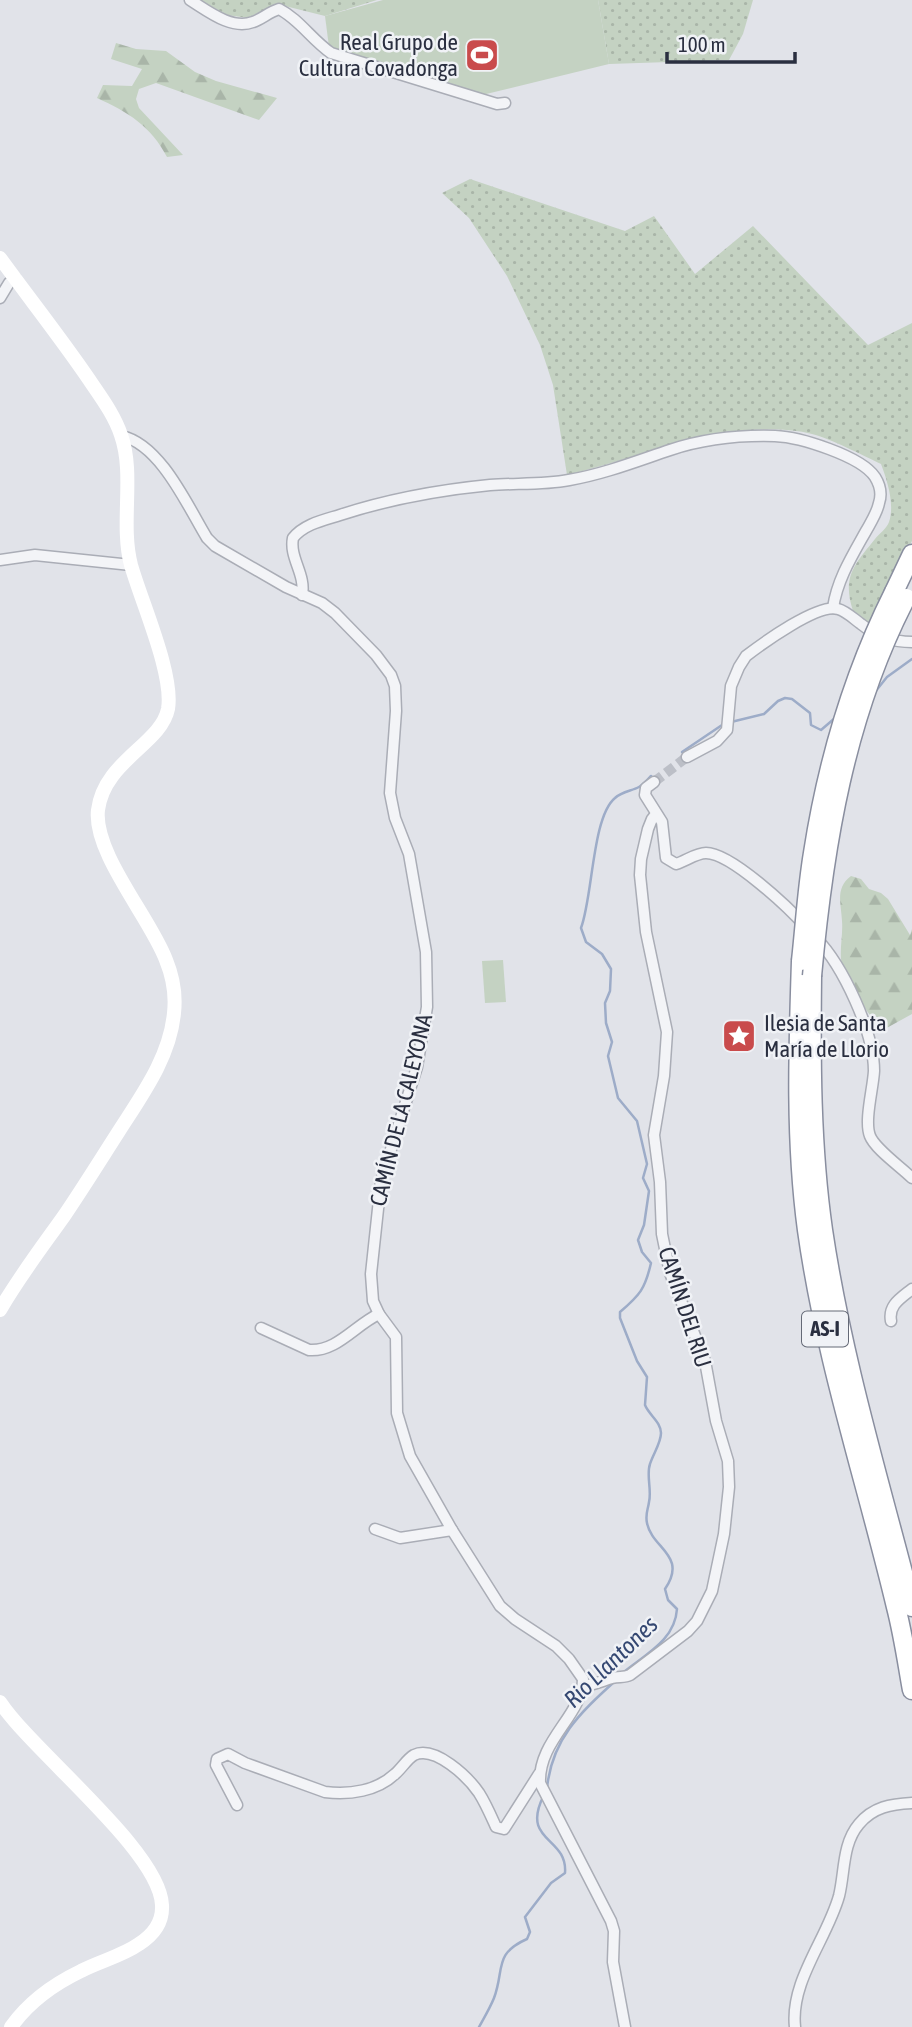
<svg xmlns="http://www.w3.org/2000/svg" width="912" height="2027" viewBox="0 0 912 2027" font-family="'Asap Condensed',sans-serif">
  <defs>
    <pattern id="grass-dots" width="8" height="8" patternUnits="userSpaceOnUse" patternTransform="scale(1.75)"><rect width="8" height="8" fill="#c4d2c2"/><path d="M2 2h.1M6 6h.1" fill="none" stroke="#a9b5a8" stroke-width="1.8" stroke-linecap="round"/></pattern>
    <pattern id="forest-firs" width="22" height="20" patternUnits="userSpaceOnUse" patternTransform="scale(1.75)"><rect width="22" height="20" fill="#c4d2c2"/><path d="M5 1l3.5 6h-7zM16 11l3.5 6h-7z" fill="#a9b5a8"/></pattern>
  </defs>
  <rect width="100%" height="100%" fill="#e1e3e9"/>
  <g fill="url(#grass-dots)">
    <path d="M200,0H377L325,16L281,5L267,8L248,18L227,15Z"/>
    <path d="M598,0H753L743,34L729,60L609,64Z"/>
    <path d="M470,179L625,231L654,216L695,274L753,226L868,345L912,323V541L887,586L869,624L853,611C842,577 854,565 875,539C879,534 887,528 889,522C895,504 887,480 881,464C862,455 831,439 812,434C736,415 641,458 567,475L553,385L540,345L507,276L469,218L442,193Z"/>
  </g>
  <g fill="url(#forest-firs)">
    <path d="M116,43L136,49L166,51L195,72L216,81L277,98L259,120L156,83L139,89L136,99L139,108L183,155L167,157C151,126 128,112 97,98L103,85L132,86L142,69L111,59Z"/>
    <path d="M851,876L861,879L869,889L881,893L888,899L910,935L912,929V1014L883,1030C868,1015 844,980 841,959C840,947 843,933 842,921C841,903 835,888 851,876Z"/>
  </g>
  <g fill="#c4d2c2">
    <path d="M383,0H598L609,64L482,95L329,47L325,16Z"/>
    <path d="M503,960L506,1002L485,1003L482,961Z"/>
  </g>
  <g fill="none" stroke-linecap="round" stroke-linejoin="round">
    <g stroke="#9dacc8" stroke-width="2.5">
      <path d="M875,692L887,677L912,659"/>
      <path d="M731,722L764,714L778,701L785,698L792,699L810,713L811,725L821,730L835,718"/>
      <path d="M682,752L725,723"/>
      <path d="M624,1672C646,1654 675,1640 677,1609L668,1600L665,1589C688,1555 652,1549 647,1523C645,1514 648,1510 649,1502C652,1490 646,1475 650,1464C653,1454 661,1443 661,1433C661,1422 649,1415 645,1405L647,1377L637,1361L620,1318V1312C640,1295 645,1289 651,1263L642,1252L638,1240L644,1225L649,1191L643,1178L647,1164L637,1121L618,1098L608,1056L612,1042L606,1023L605,1003L610,991L611,969L602,954L586,942L581,928C593,896 592,817 615,798C622,791 632,791 639,787C644,784 648,779 651,776"/>
      <path d="M547,1788C552,1739 580,1713 614,1682"/>
      <path d="M479,2027C484,2018 490,2008 494,1998C505,1969 493,1954 527,1939L530,1932L525,1917L551,1883L565,1873C568,1837 521,1842 543,1797"/>
    </g>
    <path stroke="#bcbfc7" stroke-width="10" stroke-dasharray="10 5" stroke-linecap="butt" d="M654,782L687,757"/>
    <g stroke="#aaadb6" stroke-width="13">
      <g id="street">
        <path d="M190,0C208,11 231,30 253,22C262,19 269,12 279,9C299,19 312,40 331,53L497,104L505,103"/>
        <path d="M0,298L9,283L15,278"/>
        <path d="M122,436C161,445 188,507 207,538L215,546L286,587L322,603L335,613L376,655L391,675L395,686L396,711L390,793L395,818L409,854L426,952L427,1007L417,1067L381,1181L371,1274L373,1301L379,1314L396,1337L397,1413L410,1456L452,1530L500,1606L515,1619L556,1646L569,1659L583,1679C583,1715 538,1740 540,1783L611,1921L614,1931L613,1962L625,2027"/>
        <path d="M0,560L35,555L131,565"/>
        <path d="M302,595C306,574 289,558 293,538C304,524 324,520 340,515C389,499 439,490 490,485C516,483 543,485 569,480C604,474 637,461 670,450C703,439 741,435 775,436C800,437 861,456 875,477C880,485 882,494 879,503C877,513 871,522 866,531C852,556 837,580 833,608"/>
        <path d="M687,757L717,741L727,730L731,686L739,667L746,656C763,643 818,603 838,609C846,611 854,619 861,624C876,636 893,642 912,642"/>
        <path d="M654,782L646,788L645,795L662,822L666,858L676,864C686,861 696,853 706,853C731,853 789,908 806,927"/>
        <path d="M816,938C843,966 874,1032 874,1071C873,1089 864,1121 870,1136C875,1149 901,1167 912,1178"/>
        <path d="M891,1321C888,1305 901,1298 912,1289"/>
        <path d="M261,1328L309,1350C337,1352 355,1325 379,1314"/>
        <path d="M375,1529L400,1538L452,1530"/>
        <path d="M583,1686C594,1685 602,1681 612,1678C619,1676 624,1678 630,1675L688,1631L697,1621L712,1591L724,1534L729,1487L728,1461L716,1421L705,1361L670,1273L662,1234L660,1182L654,1135L664,1076L667,1032L646,932L640,875L641,859L648,829L652,819L656,814"/>
        <path d="M237,1805L216,1765L217,1759L228,1754L245,1763L325,1792C350,1795 377,1791 395,1774C402,1768 407,1759 414,1755C435,1745 468,1777 479,1793C486,1804 491,1816 496,1827L504,1829L539,1774"/>
        <path d="M795,2027C790,1981 827,1939 839,1896C845,1872 842,1844 859,1824C873,1807 891,1804 912,1803"/>
      </g>
    </g>
    <g stroke="#898e9f" stroke-width="21">
      <g id="highway">
        <path d="M894,592L912,554"/>
        <path d="M801,961C798,1051 795,1141 807,1230C825,1359 866,1481 896,1607C903,1634 907,1662 912,1690"/>
        <path d="M812,976C811,1061 811,1146 823,1230C842,1358 880,1482 912,1607"/>
      </g>
    </g>
    <use href="#street" stroke="#f3f4f7" stroke-width="10"/>
    <g stroke="#fff" stroke-width="14">
      <path d="M0,258C29,298 60,337 88,378C100,396 114,414 121,435C135,475 120,523 131,565C141,601 174,674 168,709C161,744 104,761 98,810C93,853 151,919 166,960C173,977 176,995 174,1013C170,1057 142,1095 119,1131C101,1159 83,1188 64,1216C42,1247 19,1277 0,1310"/>
      <path d="M0,1702C33,1752 160,1851 162,1905C163,1922 153,1935 139,1944C122,1956 100,1961 81,1971C54,1984 28,2003 11,2027"/>
    </g>
    <use href="#highway" stroke="#fff" stroke-width="18"/>
    <g stroke="#898e9f" stroke-width="21" stroke-linecap="butt">
      <g id="highway-bridge">
        <path d="M801,961C805,925 807,889 813,853C827,763 853,674 894,592"/>
        <path d="M812,976C824,845 845,716 906,598"/>
      </g>
    </g>
    <use href="#highway-bridge" stroke="#fff" stroke-width="18"/>
  </g>
  <defs>
    <g id="stadium-square" transform="scale(1.75)"><rect x="-9" y="-9" width="18" height="18" rx="4" fill="#c94b4c" stroke="#f0f2f6"/><path d="M0-5a6.5 5 0 1 0 0 10a6.5 5 0 1 0 0-10ZM-3.5-1.8h7v3.6h-7Z" fill="#fff"/></g>
    <g id="sight-square" transform="scale(1.75)"><rect x="-9" y="-9" width="18" height="18" rx="4" fill="#c94b4c" stroke="#f0f2f6"/><path d="M0-6L1.8-2.2L6-1.7L2.9 1.2L3.7 5.4L0 3.3L-3.7 5.4L-2.9 1.2L-6-1.7L-1.8-2.2Z" fill="#fff"/></g>
  </defs>
  <g fill-rule="evenodd">
    <use href="#stadium-square" x="482" y="55"/>
    <use href="#sight-square" x="739" y="1036"/>
  </g>
  <g text-anchor="middle" stroke-width="5" stroke-linejoin="round" paint-order="stroke">
    <rect fill="#f0f2f6" stroke="#656a77" stroke-width="2" x="802" y="1311.5" width="46" height="35" rx="5"/>
    <g font-size="21" font-weight="bold" fill="#2a2f40">
      <text x="825" y="1336">AS-I</text>
    </g>
    <g font-size="23" fill="#2a2f40" stroke="#f0f2f6" text-anchor="end">
      <text x="458" y="50">Real Grupo de<tspan x="458" dy="26">Cultura Covadonga</tspan></text>
      <text x="764" y="1031" text-anchor="start">Ilesia de Santa<tspan x="764" dy="26">María de Llorio</tspan></text>
    </g>
    <g font-size="23" fill="#2a2f40" stroke="#f0f2f6">
      <text transform="translate(401 1110) rotate(-76)" y="8">CAMÍN DE LA CALEYONA</text>
      <text transform="translate(685 1307) rotate(72)" y="8">CAMÍN DEL RIU</text>
    </g>
    <g font-size="24" font-style="italic" fill="#354872" stroke="#f0f2f6">
      <text transform="translate(611 1662) rotate(-44)" y="8">Rio Llantones</text>
    </g>
  </g>
  <path d="M667 52v10h128v-10" fill="none" stroke="#2a2f40" stroke-width="3.5"/>
  <text x="678" y="52" font-size="21" fill="#2a2f40" stroke="#f0f2f6" stroke-width="5" paint-order="stroke">100 m</text>
</svg>
